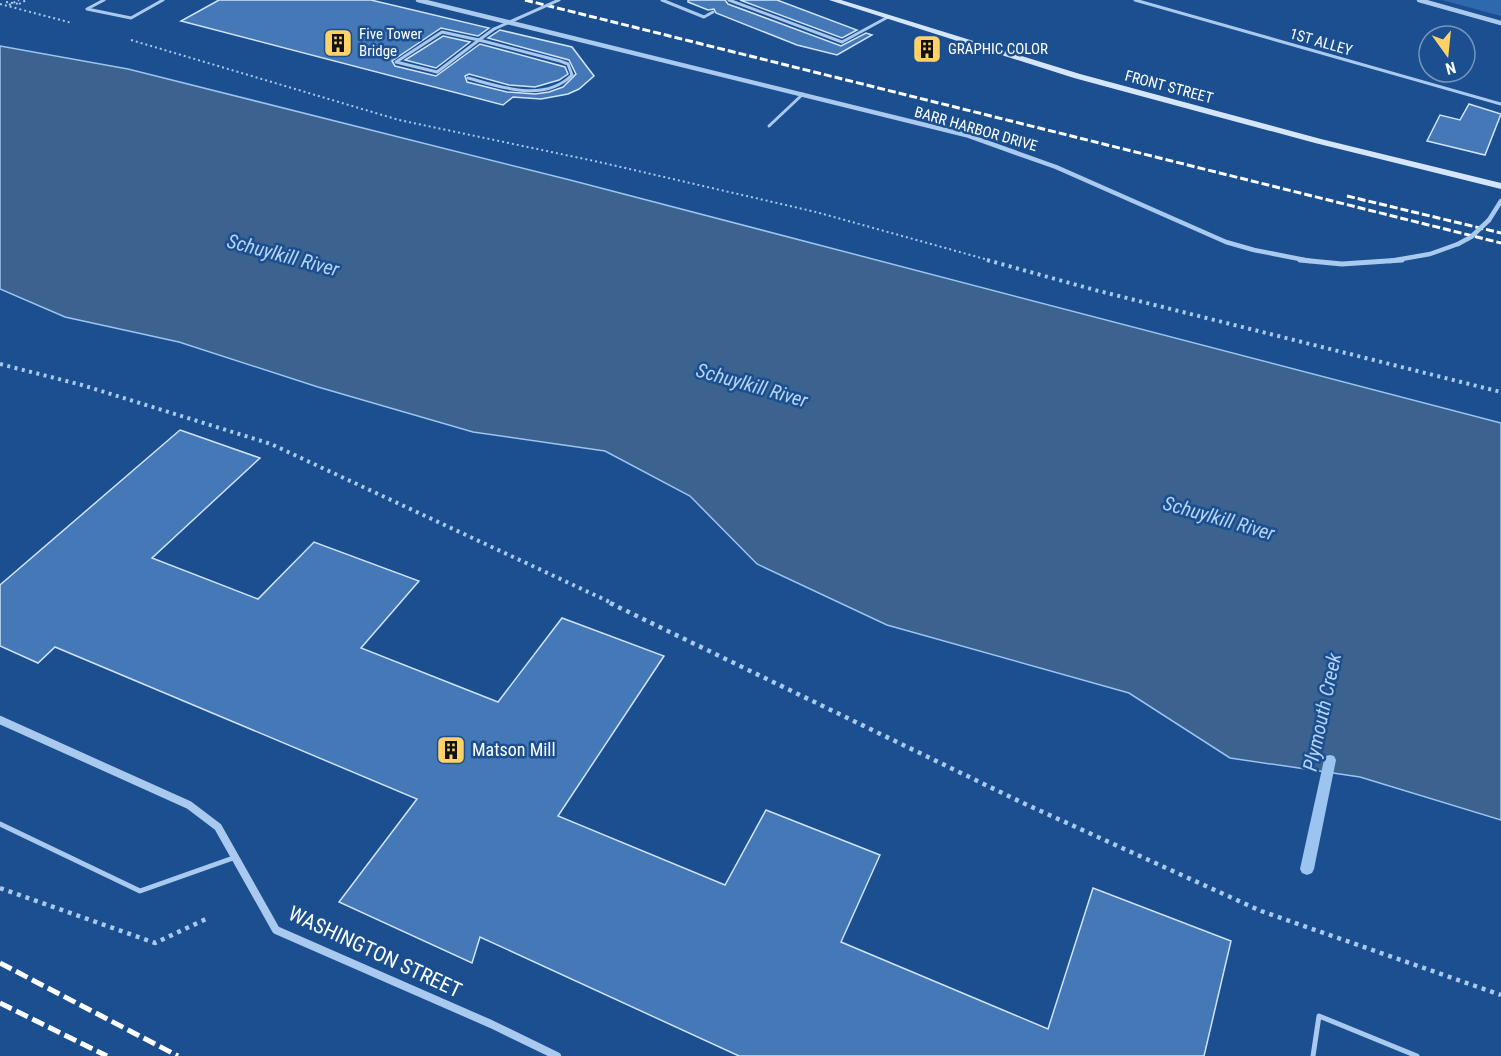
<svg xmlns="http://www.w3.org/2000/svg" width="1501" height="1056" viewBox="0 0 1501 1056" font-family="'Roboto Condensed',sans-serif">
  <rect width="100%" height="100%" fill="#1b4f8f"/>
  <path fill="#2e69ad" d="M1442,0H1501V16Z"/>
  <path fill="#3c6290" stroke="#9cc4f0" stroke-width="1.5" d="M0,46L128,69L570,180L1501,423V820L1360,777L1230,758L1129,693L887,625L757,564L690,496L605,451L473,432L318,387L179,342L65,317L0,289Z"/>
  <g fill="none" stroke-linecap="round" stroke-linejoin="round">
    <path fill="#9cc4f0" fill-rule="evenodd" d="M1330,755L1334,756L1336,760L1314,869L1312,873L1307,875L1302,873L1300,869L1324,760L1326,756Z"/>
  </g>
  <g fill="#4478b7" stroke="#cfe3fa" stroke-width="1.5">
    <path d="M219,0H371L489,28L478,36L441,28L392,61L395,66L436,76L480,44L565,67L568,74L559,80L535,87L509,85L469,74L465,76L467,82L507,92L535,94L549,92L563,87L576,74L569,60L488,38L500,30L572,47L594,76L579,89L568,94L541,99L513,97L503,105L181,21Z"/>
    <path d="M688,0H725L728,4L841,46L866,33L872,35L837,55L797,45L716,13L714,9L708,10L688,2Z"/>
    <path d="M740,0H777L857,30L842,38Z"/>
    <path d="M443,36L470,42L436,68L405,60Z"/>
    <path d="M1469,104L1501,114L1485,155L1427,141L1440,115L1460,120Z"/>
    <path d="M180,430L260,458L152,558L258,599L314,542L419,581L361,648L498,702L562,618L664,656L558,816L725,885L766,810L880,855L841,942L1048,1029L1093,888L1231,941L1204,1056H739L480,937L472,963L339,902L417,799L55,647L38,663L0,646V585Z"/>
  </g>
  <g fill="none" stroke-linecap="round" stroke-linejoin="round">
    <g stroke="#a9c9ee" stroke-width="2" stroke-dasharray="2 3" stroke-linecap="butt">
      <path d="M0,4L72,23"/>
      <path d="M19,4L26,0"/>
      <path d="M9,5L19,0"/>
      <path d="M131,40L399,120L599,162L816,212L992,261"/>
    </g>
    <g stroke="#a9c9ee" stroke-width="4" stroke-dasharray="3 4.5" stroke-linecap="butt">
      <path d="M987,260L1095,290L1501,392"/>
      <path d="M0,364L82,385L271,444L614,604"/>
    </g>
    <g stroke="#a9c9ee" stroke-width="4.5" stroke-dasharray="4 5" stroke-linecap="butt">
      <path d="M610,603L1023,803L1261,911L1501,995"/>
      <path d="M0,888L155,943L206,919"/>
    </g>
    <g stroke="#a9c9ee" stroke-width="3">
      <path d="M104,0L87,9L131,18L163,0"/>
      <path d="M662,0L704,17L713,12"/>
      <path d="M729,0L842,42L888,17"/>
      <path d="M1135,0L1501,104"/>
      <path d="M442,32L479,40L437,72L396,62Z"/>
      <path d="M479,40L494,29"/>
      <path d="M468,78C501,87 544,103 572,75L568,64L560,61L479,40"/>
      <path d="M769,126L803,94"/>
    </g>
    <g stroke="#a9c9ee" stroke-width="5">
      <path d="M0,824L140,891L236,857"/>
      <path d="M1313,1056L1319,1016L1417,1056"/>
    </g>
    <g stroke="#a9c9ee" stroke-width="4.5">
      <path d="M418,0L966,135L1056,167L1226,242L1254,250L1310,261"/>
      <path d="M1419,0L1501,23"/>
      <path d="M1489,220L1501,201"/>
      <path d="M1390,261L1430,254L1458,244"/>
    </g>
    <path stroke="#a9c9ee" stroke-width="5" d="M1300,260L1342,264L1402,260"/>
    <path stroke="#a9c9ee" stroke-width="8" d="M0,720L189,805L218,827L276,930L491,1024L557,1056"/>
    <path fill="#d6e6fa" fill-rule="evenodd" d="M829,0H841L1080,74L1321,139L1501,183V189L1315,143L1074,78Z"/>
    <g stroke="#fff" stroke-width="3" stroke-dasharray="8 3" stroke-linecap="butt">
      <path d="M525,0L1501,243"/>
      <path d="M1347,196L1501,233"/>
    </g>
    <g stroke="#fff" stroke-width="5" stroke-dasharray="13 5" stroke-linecap="butt">
      <path d="M0,963L178,1056"/>
      <path d="M0,1003L107,1056"/>
    </g>
    <path stroke="#a9c9ee" stroke-width="2" stroke-dasharray="2 3" stroke-linecap="butt" d="M6,2L19,4"/>
    <path stroke="#a9c9ee" stroke-width="3" d="M494,29L559,0"/>
    <path stroke="#a9c9ee" stroke-width="4.5" d="M1458,244L1471,237L1489,220"/>
  </g>
  <defs>
    <g id="building-square" transform="scale(1.5)"><rect x="-9" y="-9" width="18" height="18" rx="4" fill="#ffd166" stroke="#1b4f8f"/><path d="M-4-6H4V6H1V3H-1V6H-4ZM-2.5-4.3h1.7v1.8h-1.7ZM.8-4.3h1.7v1.8H.8ZM-2.5-1h1.7V.8h-1.7ZM.8-1h1.7V.8H.8Z" fill="#111"/></g>
  </defs>
  <g fill-rule="evenodd">
    <use href="#building-square" x="338" y="43"/>
    <use href="#building-square" x="927" y="49"/>
    <use href="#building-square" x="451" y="750"/>
  </g>
  <g text-anchor="middle" stroke-width="5" stroke-linejoin="round" paint-order="stroke">
    <g font-size="15" fill="#fff" stroke="#1b4f8f" text-anchor="start">
      <text x="359" y="39">Five Tower<tspan x="359" dy="17">Bridge</tspan></text>
      <text x="948" y="54">GRAPHIC COLOR</text>
    </g>
    <g font-size="15" fill="#fff" stroke="#1b4f8f">
      <text transform="translate(1321 42) rotate(16)" y="5">1ST ALLEY</text>
      <text transform="translate(1169 87) rotate(15)" y="5">FRONT STREET</text>
      <text transform="translate(976 129) rotate(16)" y="5">BARR HARBOR DRIVE</text>
    </g>
    <g font-size="18" fill="#fff" stroke="#1b4f8f" text-anchor="start">
      <text x="472" y="756">Matson Mill</text>
    </g>
    <g font-size="20" font-style="italic" fill="#b5d3f5" stroke="#1b4f8f">
      <text transform="translate(283 255) rotate(15)" y="7">Schuylkill River</text>
      <text transform="translate(752 385) rotate(16)" y="7">Schuylkill River</text>
      <text transform="translate(1219 518) rotate(16)" y="7">Schuylkill River</text>
      <text transform="translate(1322 712) rotate(-78)" y="7">Plymouth Creek</text>
    </g>
    <g font-size="21" fill="#fff" stroke="#1b4f8f">
      <text transform="translate(375 952) rotate(25)" y="7">WASHINGTON STREET</text>
    </g>
  </g>
  <g transform="translate(1447 54) rotate(165)"><circle r="28" fill="#1b4f8f" stroke="#7695bc" stroke-width="1.5"/>
  <path d="M0-4.5L10 22L0 15L-10 22Z" fill="#ffd166"/>
  <text y="-9" font-size="16" font-weight="bold" text-anchor="middle" fill="#ffffff">N</text>
  </g>
</svg>
